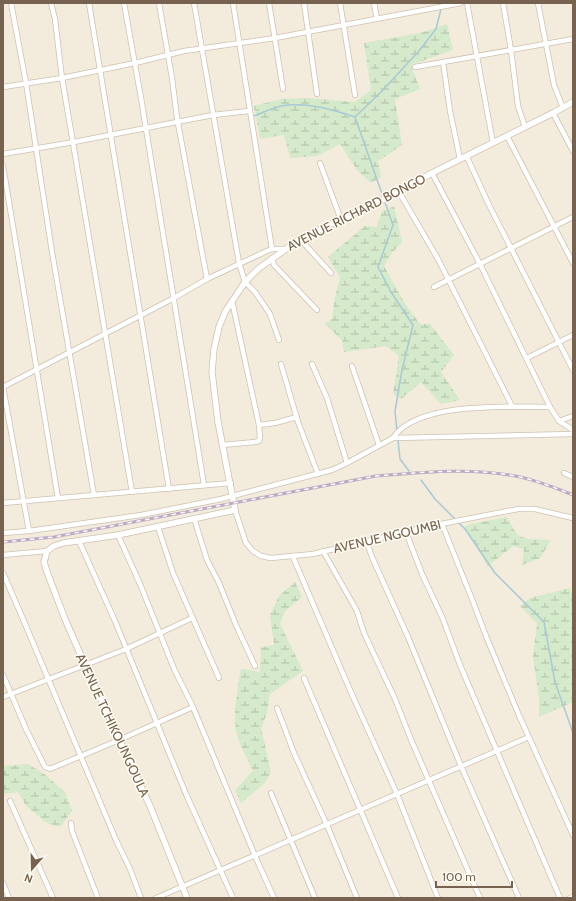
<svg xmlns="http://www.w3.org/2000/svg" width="576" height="901" viewBox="0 0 576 901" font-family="Cabin,sans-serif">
  <defs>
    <pattern id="wetland-marsh" width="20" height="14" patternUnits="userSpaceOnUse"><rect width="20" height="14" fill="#d4eacb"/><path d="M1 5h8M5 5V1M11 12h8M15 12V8" fill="none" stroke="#b1c1a7"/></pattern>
  </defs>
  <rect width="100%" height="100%" fill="#fcf8ed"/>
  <rect fill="#f3ebdb" x="3" y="3" width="570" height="895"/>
  <g fill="url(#wetland-marsh)">
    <path d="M447,24L453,50L411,65L420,89L395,99L402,145L378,161L381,177L371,183L357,170L340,144L317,156L290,158L284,135L260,139L254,106L281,99L307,98L355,102L371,90L364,43L420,33Z"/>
    <path d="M394,206L402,242L391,254L384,266L404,302L420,324H430L454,355L441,372L460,400L441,404L421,382L401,399L393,394L399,356L386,346L344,352L342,340L325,324L332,319L335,297L340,277L328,257L365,226L377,227L382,211Z"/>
    <path d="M507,517L517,535L528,539L551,540L540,558L522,565L524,549L513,546L488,566L464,527L470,524Z"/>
    <path d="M295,582L302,597L285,611L280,624L303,671L270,694L267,713L261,728L271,772L265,783L241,803L235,790L253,771C248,759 240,747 237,734C232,720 238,684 241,669L260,672L261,647L274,645L270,615L279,596Z"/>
    <path d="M570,588L573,596V702L539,717V698L533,656L537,624L520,606L530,598Z"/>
    <path d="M28,764L43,773L65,792L72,811L60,827L47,823L26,806L18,792L3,794V766Z"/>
  </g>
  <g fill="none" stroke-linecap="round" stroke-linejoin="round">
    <g stroke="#a8cad7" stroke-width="1.5">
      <path d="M254,116C262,113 272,108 281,106C306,102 331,109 355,117"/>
      <path d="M397,432L395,411L402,370L413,325L391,292L378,267L393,225L355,117L380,93L419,51L436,29L441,9"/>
      <path d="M398,440L400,459L409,471"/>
      <path d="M421,480L435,499L465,529L495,573L544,622L555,682L573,733"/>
    </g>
    <g stroke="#cec2b1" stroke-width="6">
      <g id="minor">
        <path d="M11,3L26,83L52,252L94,495"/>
        <path d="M51,3L55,19L62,78L132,492"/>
        <path d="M89,3L169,489"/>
        <path d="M124,3L141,98L204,485"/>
        <path d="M159,3L172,78L177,118L207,279"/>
        <path d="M194,3L239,263L245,282L255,292L270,314L279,340"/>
        <path d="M233,3L272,249"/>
        <path d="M269,3L283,89"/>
        <path d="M304,3L317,94"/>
        <path d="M340,3L355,95"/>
        <path d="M374,3L377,19"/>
        <path d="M467,3L493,143"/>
        <path d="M503,3L511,50L518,106L525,127"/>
        <path d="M538,3L554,85L563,108"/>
        <path d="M443,62L450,111L460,159"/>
        <path d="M415,67L573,39"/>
        <path d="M3,87L62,78L135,63L184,51L275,38L461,3"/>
        <path d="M553,113L573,151"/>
        <path d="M507,136L573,263"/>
        <path d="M3,154L74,142L213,115L249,111"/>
        <path d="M467,157L489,205L573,370"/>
        <path d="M320,163L341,220"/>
        <path d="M3,166L58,498"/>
        <path d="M432,173L480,264L550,407L559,421L573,430"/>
        <path d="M399,192L438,259L512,406"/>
        <path d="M300,239L331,273"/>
        <path d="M272,258L274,265L317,310"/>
        <path d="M434,287L573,217"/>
        <path d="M527,358L573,335"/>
        <path d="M281,364L298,422L318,474"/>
        <path d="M312,364L327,398L347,463"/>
        <path d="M352,366L379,445"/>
        <path d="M3,387L174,298L207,279L267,251L272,249H284"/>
        <path d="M3,387L29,531"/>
        <path d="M559,421L573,416"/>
        <path d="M259,425L275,423L297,417"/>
        <path d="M393,438C417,401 510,407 550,407"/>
        <path d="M223,445L255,442L259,441L260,438L259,425L232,301"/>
        <path d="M564,473L573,477"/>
        <path d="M3,503L231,483"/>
        <path d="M235,510L246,543L253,551L261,556L271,558L313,554L426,527L518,509H535L573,518"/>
        <path d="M194,518L207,560L219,583L236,625L255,666"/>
        <path d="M442,524L472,599L486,636L518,713L573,835"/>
        <path d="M158,527L173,573L219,678"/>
        <path d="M406,532L422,574L443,619L460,665L560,898"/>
        <path d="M3,533L29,531L141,515L221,499L332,470L347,463L393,438L573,434"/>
        <path d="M118,535L140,584L175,671L193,707L255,856L274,898"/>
        <path d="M366,540L372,557L408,637L461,766L519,898"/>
        <path d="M79,541L115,621L186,794L233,898"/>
        <path d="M323,551L357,611L364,633L395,699L412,742L480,898"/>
        <path d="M3,555L47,551"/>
        <path d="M293,557L350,690L397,794L438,898"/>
        <path d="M3,573L23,619L116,840L130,869L141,898"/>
        <path d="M3,675L26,729L45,767L50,769L119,740L193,707"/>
        <path d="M304,678L398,898"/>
        <path d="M3,697L126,649L192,618"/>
        <path d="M277,708L294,753L327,825L357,898"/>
        <path d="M271,793L315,898"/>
        <path d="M10,801L53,898"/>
        <path d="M71,823L72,831L98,898"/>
        <path d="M3,883L9,898"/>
        <path d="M156,898L529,737"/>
        <path d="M570,898L573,897"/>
      </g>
    </g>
    <g stroke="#cec2b1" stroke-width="7">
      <path id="tertiary" d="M187,898L150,806L85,665L65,619L47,572L44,562L47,551L54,546L63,543L118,535L235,510L218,422L212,372L214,349L219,327L225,312L245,282L258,269L300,239L399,192L432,173L553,113L573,102"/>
    </g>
    <use href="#minor" stroke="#fff" stroke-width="4.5"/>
    <use href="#tertiary" stroke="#fff" stroke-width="5.5"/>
    <g stroke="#bdaac7" stroke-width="3">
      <path id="rail" d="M3,542L54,537L376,476C424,472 473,467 520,477C538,481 556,488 573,495"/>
    </g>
    <use href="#rail" stroke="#fefbf3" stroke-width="1.5" stroke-dasharray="4.5" stroke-linecap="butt"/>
  </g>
  <g text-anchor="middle" stroke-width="3" stroke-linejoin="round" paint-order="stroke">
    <g font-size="13" fill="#77624f" stroke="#fefbf3">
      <text transform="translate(356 212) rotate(-27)" y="5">AVENUE RICHARD BONGO</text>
      <text transform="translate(387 536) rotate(-13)" y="5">AVENUE NGOUMBI</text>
      <text transform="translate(113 725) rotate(65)" y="5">AVENUE TCHIKOUNGOULA</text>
    </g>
  </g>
  <rect width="576" height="901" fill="none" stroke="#77624f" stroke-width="8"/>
  <g transform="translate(32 869) rotate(200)" stroke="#fefbf3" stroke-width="3" paint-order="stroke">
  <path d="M0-3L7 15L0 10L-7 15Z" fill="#77624f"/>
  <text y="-6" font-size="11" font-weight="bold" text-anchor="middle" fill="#77624f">N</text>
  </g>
  <path d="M436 881v6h76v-6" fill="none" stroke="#77624f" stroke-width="2"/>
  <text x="442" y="881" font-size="12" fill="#77624f" stroke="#fefbf3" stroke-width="3" paint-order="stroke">100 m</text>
</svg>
